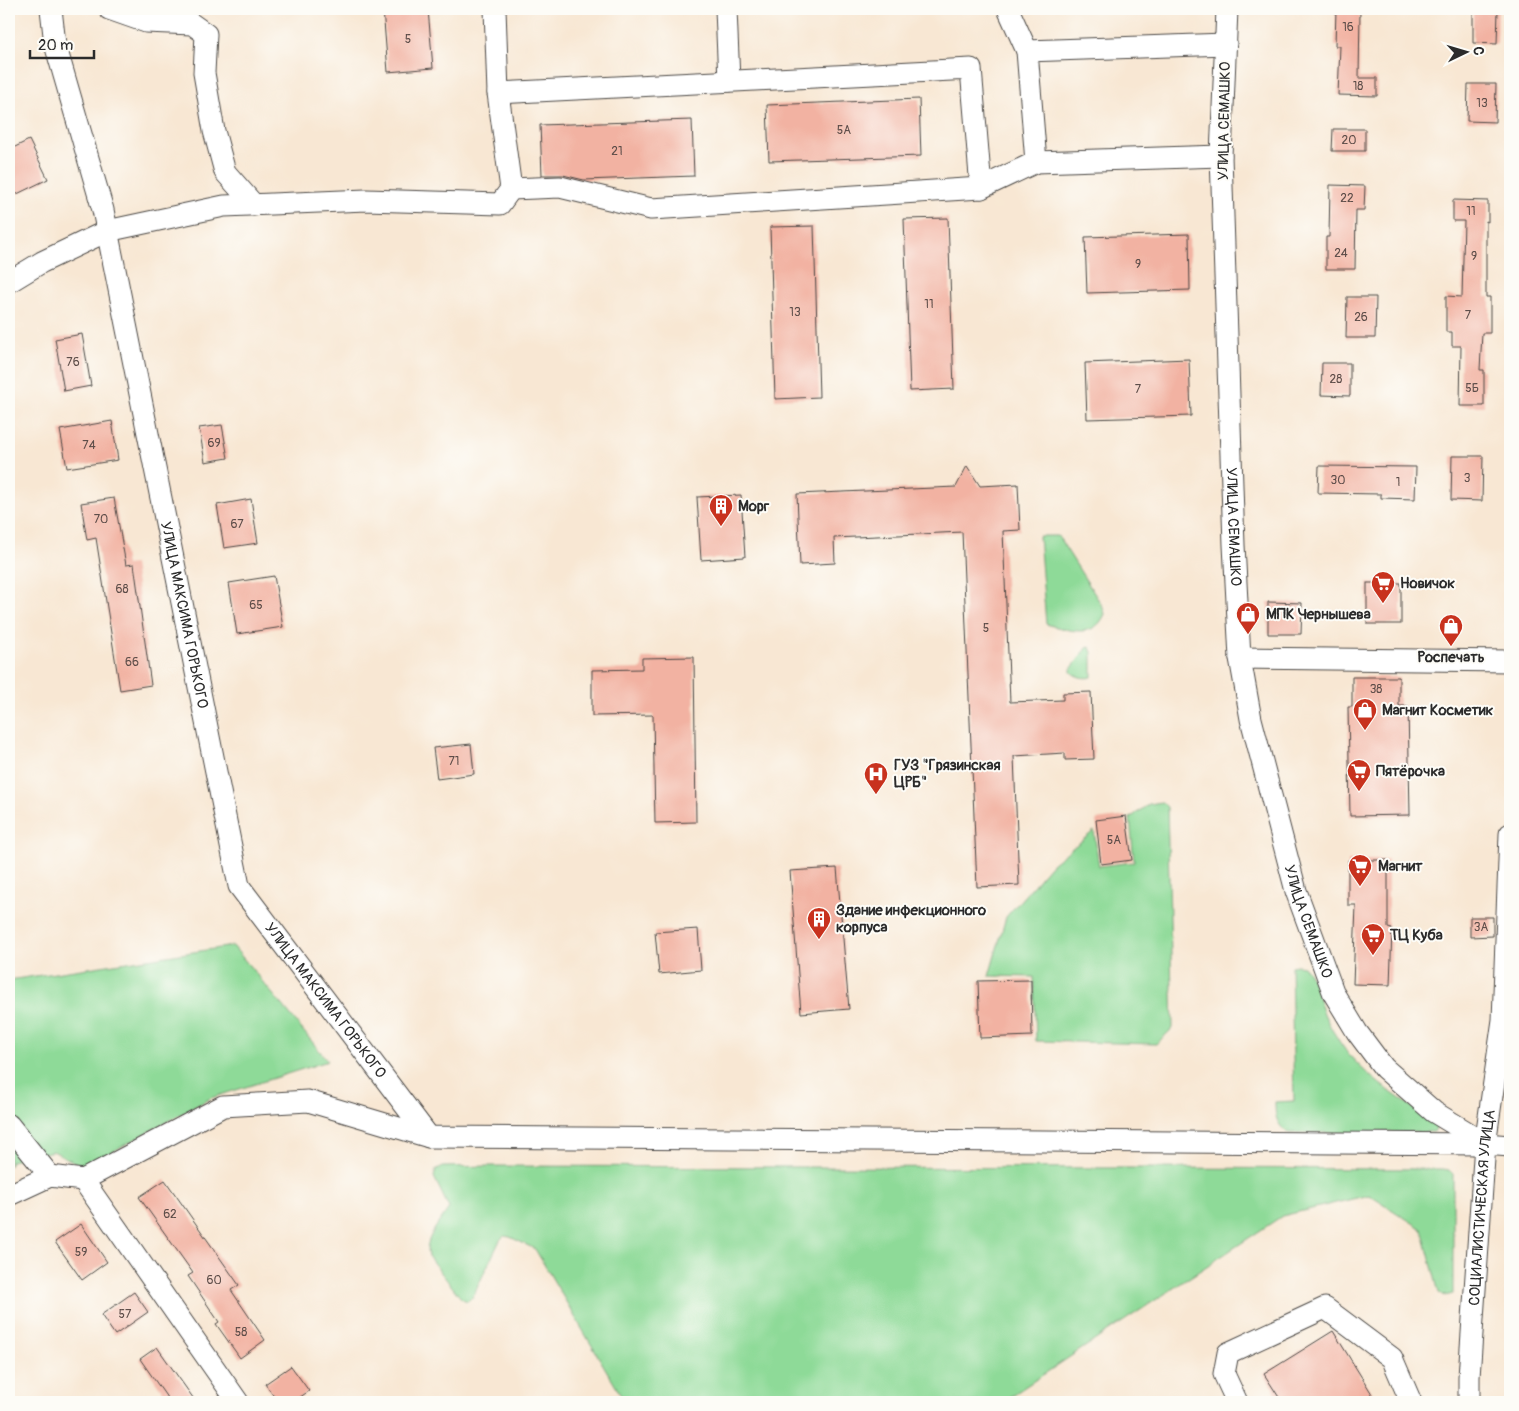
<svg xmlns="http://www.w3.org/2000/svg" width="1519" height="1411" viewBox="0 0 1519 1411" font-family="Pangolin,sans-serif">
  <rect width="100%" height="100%" fill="#fdfcf7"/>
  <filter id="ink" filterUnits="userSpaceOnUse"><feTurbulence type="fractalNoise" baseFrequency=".02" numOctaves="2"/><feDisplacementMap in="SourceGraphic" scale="10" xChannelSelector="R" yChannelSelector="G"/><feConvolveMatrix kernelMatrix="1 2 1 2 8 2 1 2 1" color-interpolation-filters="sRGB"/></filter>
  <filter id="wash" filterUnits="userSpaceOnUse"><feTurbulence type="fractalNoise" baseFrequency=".0096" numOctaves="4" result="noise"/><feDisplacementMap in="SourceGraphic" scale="20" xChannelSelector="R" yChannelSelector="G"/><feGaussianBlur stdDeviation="1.12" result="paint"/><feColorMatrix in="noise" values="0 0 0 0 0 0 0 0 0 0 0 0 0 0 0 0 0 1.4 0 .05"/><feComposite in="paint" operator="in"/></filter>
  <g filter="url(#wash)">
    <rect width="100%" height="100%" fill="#f8e7d3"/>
    <g fill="#8eda98" stroke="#5c8262">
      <path d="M1039,536H1058L1103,607L1105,614C1094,640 1068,630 1046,624Z"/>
      <path d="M1090,647L1092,653V677C1084,679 1076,677 1071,672V669L1087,648Z"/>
      <path d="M1162,802L1167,807L1173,1028L1156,1044L1036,1041L1034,977L989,976L1006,917L1052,864L1094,831L1099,866L1134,862L1130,818L1149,804Z"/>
      <path d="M233,946L328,1061L211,1098L84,1167L53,1151L11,1161L9,1166V980Z"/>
      <path d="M1297,965L1303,966C1317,980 1317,1000 1326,1018C1330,1027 1336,1036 1341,1044C1365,1079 1405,1101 1438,1125L1434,1132L1289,1133C1276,1125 1275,1116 1275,1102L1294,1101L1291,966Z"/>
      <path d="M492,1166L1443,1169L1449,1170L1453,1174V1294L1445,1296L1439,1293L1422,1229L1369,1195L1282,1216L1002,1402H625L535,1249L510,1237L504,1236L500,1240L472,1298L467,1301L461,1298L428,1256C423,1240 440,1222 449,1208L434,1177L436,1169L443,1167Z"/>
    </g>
    <g id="blocks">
      <g fill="#f2b2a2">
        <path d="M383,9H428L433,68L388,72Z"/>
        <path d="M1336,9H1360L1359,78H1377V96L1338,95L1340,46H1335Z"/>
        <path d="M1473,10H1498L1497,44L1473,43Z"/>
        <path d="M1468,84H1496L1495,122L1467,121Z"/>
        <path d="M919,99L921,156L769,161L767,105Z"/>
        <path d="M692,120L694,176L584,180L563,175H542L540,125Z"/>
        <path d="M1333,129H1365V151H1332Z"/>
        <path d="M29,140L48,179L15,195L9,181V150Z"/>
        <path d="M1330,185L1365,186L1364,210H1356L1355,269H1326V237H1329Z"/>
        <path d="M1453,200L1488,201V222L1486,221V297H1490V333H1482L1480,370H1484V406H1460L1461,346H1452V332H1446V296L1462,297L1464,221H1453Z"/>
        <path d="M948,218L954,389L910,391L904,219Z"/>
        <path d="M814,226L819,397L775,399L770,227Z"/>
        <path d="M1189,234L1190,290L1087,293L1085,237Z"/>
        <path d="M1347,297H1376L1375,338H1346Z"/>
        <path d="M82,334L91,386L64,391L55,339Z"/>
        <path d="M1189,359L1191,416L1087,419L1085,363Z"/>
        <path d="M1322,363H1350V396L1321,395Z"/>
        <path d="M112,421L118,460L67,468L60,430Z"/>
        <path d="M222,425L228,458L205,462L199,428Z"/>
        <path d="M1452,456H1483L1482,501L1451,500Z"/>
        <path d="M967,466L980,486L1018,484L1020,530L1003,531L1010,702L1063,700V693L1091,692L1094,759L1065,760V753L1014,756L1019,885L977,887L962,532L834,538L835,563L800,565L797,494L956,487Z"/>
        <path d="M1319,466L1416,467L1415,499L1381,498V494L1318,493Z"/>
        <path d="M741,495L745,557L701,560L697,497Z"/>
        <path d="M114,498L126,565L134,564L151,685L120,690L96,538L87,540L81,503Z"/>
        <path d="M251,499L258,543L224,548L217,505Z"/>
        <path d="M274,576L283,627L237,634L229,583Z"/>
        <rect x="1367" y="583" width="34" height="41"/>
        <path d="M1268,602L1302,603L1301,634H1268Z"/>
        <path d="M694,657L696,822L655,823L653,715L592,716V670L642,669V658Z"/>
        <path d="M1352,677H1399V706H1408L1410,815L1350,816L1348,707H1352Z"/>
        <path d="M471,744L474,774L437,779L433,748Z"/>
        <path d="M1126,816L1132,860L1101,864L1096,820Z"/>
        <path d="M1348,860H1388V928L1392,929L1390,985L1353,984L1356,905H1348Z"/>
        <path d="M837,868L849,1009L801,1013L790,871Z"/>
        <path d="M1470,917H1493V936L1470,937Z"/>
        <path d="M698,929L701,970L659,974L655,932Z"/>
        <path d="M1031,980L1032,1036L980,1038L978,981Z"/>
        <path d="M165,1180L239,1285L231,1290L265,1340L240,1358L216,1324L219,1322L188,1276L193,1273L139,1197Z"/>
        <path d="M81,1224L107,1262L82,1280L55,1242Z"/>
        <path d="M134,1292L148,1312L115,1335L101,1315Z"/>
        <path d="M1333,1331L1377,1402H1282L1264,1374Z"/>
        <path d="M157,1347L196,1402H170L140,1359Z"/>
        <path d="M291,1366L309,1391L293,1402H278L265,1384Z"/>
      </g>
    </g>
  </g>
  <g filter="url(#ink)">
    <use href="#blocks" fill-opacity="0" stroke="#4a4744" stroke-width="1"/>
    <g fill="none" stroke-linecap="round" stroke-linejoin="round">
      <g stroke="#4a4744" stroke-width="23">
        <g id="minor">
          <path id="s1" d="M51,9L55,44L103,210L239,886L429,1137"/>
          <path d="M109,9L146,22L192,24L206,34L204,73L214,131L225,172L254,205"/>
          <path d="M495,9L498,93L971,69L981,188L1036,162L1221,156"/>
          <path d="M726,9L729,81"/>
          <path d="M1008,9L1027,51"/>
          <path id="s2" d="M1227,9L1221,156L1234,545L1240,658L1251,719L1296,891L1334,994L1357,1032L1384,1068L1434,1112L1485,1143"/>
          <path d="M498,93L511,189L560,187L651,209L981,188"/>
          <path d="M1036,162L1027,51L1226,44"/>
          <path d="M9,282L42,262L107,231L224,206L366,200L500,204L511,189"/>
          <path d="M1240,658L1510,661"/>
          <path d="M9,1125L50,1176"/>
          <path d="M83,1180L223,1106L308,1101L429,1137L1485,1144L1510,1146"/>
          <path d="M83,1180L238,1402"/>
          <path d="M9,1195L50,1176L83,1180"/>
          <path d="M1237,1402L1224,1374L1228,1353L1325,1308L1392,1358L1411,1402"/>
          <path id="s3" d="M1469,1402V1377L1485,1144L1503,1020L1510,834"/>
        </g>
      </g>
      <use href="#minor" stroke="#fff" stroke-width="21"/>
    </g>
  </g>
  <defs>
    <g id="building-pin" transform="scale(1.25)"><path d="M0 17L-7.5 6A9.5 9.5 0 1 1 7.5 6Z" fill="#c8321e" stroke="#fdfcf7"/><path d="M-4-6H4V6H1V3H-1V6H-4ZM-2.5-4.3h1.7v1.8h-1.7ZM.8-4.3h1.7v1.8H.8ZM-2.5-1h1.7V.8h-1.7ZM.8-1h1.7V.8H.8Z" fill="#fff"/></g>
    <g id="supermarket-pin" transform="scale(1.25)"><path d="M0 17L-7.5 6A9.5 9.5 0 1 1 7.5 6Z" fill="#c8321e" stroke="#fdfcf7"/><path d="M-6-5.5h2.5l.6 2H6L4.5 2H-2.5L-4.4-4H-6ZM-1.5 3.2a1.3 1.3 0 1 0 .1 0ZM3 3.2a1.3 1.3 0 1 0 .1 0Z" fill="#fff"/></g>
    <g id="shop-pin" transform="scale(1.25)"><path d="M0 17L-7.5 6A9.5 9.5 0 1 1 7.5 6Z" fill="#c8321e" stroke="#fdfcf7"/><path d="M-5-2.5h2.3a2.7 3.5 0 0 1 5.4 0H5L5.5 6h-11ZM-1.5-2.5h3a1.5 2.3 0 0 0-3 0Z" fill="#fff"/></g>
    <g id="hospital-pin" transform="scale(1.25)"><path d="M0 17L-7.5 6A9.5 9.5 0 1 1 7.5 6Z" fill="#c8321e" stroke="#fdfcf7"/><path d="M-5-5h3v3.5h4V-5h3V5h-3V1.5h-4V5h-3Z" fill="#fff"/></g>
  </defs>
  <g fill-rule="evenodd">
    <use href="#building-pin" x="721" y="506"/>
    <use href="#supermarket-pin" x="1383" y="583"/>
    <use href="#shop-pin" x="1248" y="614"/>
    <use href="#shop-pin" x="1451" y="626"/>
    <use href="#shop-pin" x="1365" y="710"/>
    <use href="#supermarket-pin" x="1359" y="771"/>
    <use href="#hospital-pin" x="876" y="774"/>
    <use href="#supermarket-pin" x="1360" y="866"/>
    <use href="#building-pin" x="819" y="919"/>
    <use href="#supermarket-pin" x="1373" y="935"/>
  </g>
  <g text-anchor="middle" stroke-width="4" stroke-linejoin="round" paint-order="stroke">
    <g font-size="12" fill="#5d4d49">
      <text x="1348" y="31">16</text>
      <text x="408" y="43">5</text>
      <text x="1358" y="90">18</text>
      <text x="1482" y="107">13</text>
      <text x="844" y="134">5А</text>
      <text x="1349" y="144">20</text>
      <text x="617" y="155">21</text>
      <text x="1347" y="202">22</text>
      <text x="1471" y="215">11</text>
      <text x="1341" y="257">24</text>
      <text x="1474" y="260">9</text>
      <text x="1138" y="268">9</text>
      <text x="929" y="308">11</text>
      <text x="795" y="316">13</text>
      <text x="1468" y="319">7</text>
      <text x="1361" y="321">26</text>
      <text x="73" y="366">76</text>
      <text x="1336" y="383">28</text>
      <text x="1472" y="392">5Б</text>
      <text x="1138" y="393">7</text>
      <text x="214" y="447">69</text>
      <text x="89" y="449">74</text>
      <text x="1467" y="482">3</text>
      <text x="1338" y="484">30</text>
      <text x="1398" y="486">1</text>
      <text x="101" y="523">70</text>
      <text x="237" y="528">67</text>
      <text x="122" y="593">68</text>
      <text x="256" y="609">65</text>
      <text x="986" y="632">5</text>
      <text x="132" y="666">66</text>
      <text x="1376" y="693">38</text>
      <text x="454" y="765">71</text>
      <text x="1114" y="844">5А</text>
      <text x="1481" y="931">3А</text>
      <text x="170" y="1218">62</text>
      <text x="81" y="1256">59</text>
      <text x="214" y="1284">60</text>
      <text x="125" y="1318">57</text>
      <text x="241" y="1336">58</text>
    </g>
    <g font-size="15" fill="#2b2b2b" stroke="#fdfcf7">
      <text transform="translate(1224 121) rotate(-89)" y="5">УЛИЦА СЕМАШКО</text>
      <text dy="5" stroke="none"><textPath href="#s2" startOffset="518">УЛИЦА СЕМАШКО</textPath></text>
      <text dy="5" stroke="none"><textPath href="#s1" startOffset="621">УЛИЦА МАКСИМА ГОРЬКОГО</textPath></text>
      <text dy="5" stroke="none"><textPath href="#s2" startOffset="922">УЛИЦА СЕМАШКО</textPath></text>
      <text dy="5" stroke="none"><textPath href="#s1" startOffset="1041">УЛИЦА МАКСИМА ГОРЬКОГО</textPath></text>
      <text dy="5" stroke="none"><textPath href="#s3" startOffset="195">СОЦИАЛИСТИЧЕСКАЯ УЛИЦА</textPath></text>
    </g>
    <g font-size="15" font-weight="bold" fill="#2b2b2b" stroke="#fdfcf7" text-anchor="start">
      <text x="738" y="511">Морг</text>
      <text x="1400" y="588">Новичок</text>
      <text x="1266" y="619">МПК Чернышева</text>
      <text x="1451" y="662" text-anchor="middle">Роспечать</text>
      <text x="1382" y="715">Магнит Косметик</text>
      <text x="894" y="770">ГУЗ "Грязинская<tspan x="894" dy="17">ЦРБ"</tspan></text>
      <text x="1376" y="776">Пятёрочка</text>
      <text x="1378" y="871">Магнит</text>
      <text x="836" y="915">Здание инфекционного<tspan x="836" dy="17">корпуса</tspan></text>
      <text x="1390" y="940">ТЦ Куба</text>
    </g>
  </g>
  <rect width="1519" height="1411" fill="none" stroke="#fdfcf7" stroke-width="30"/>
  <g transform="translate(1466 52) rotate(85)" stroke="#fdfcf7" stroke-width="4" paint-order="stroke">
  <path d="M0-4L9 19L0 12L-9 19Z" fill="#2b2b2b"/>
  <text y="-8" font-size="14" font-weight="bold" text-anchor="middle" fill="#2b2b2b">С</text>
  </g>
  <path d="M30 50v8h64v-8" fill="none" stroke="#2b2b2b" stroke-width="2.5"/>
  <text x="38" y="50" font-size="15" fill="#2b2b2b" stroke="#fdfcf7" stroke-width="4" paint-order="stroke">20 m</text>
</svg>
